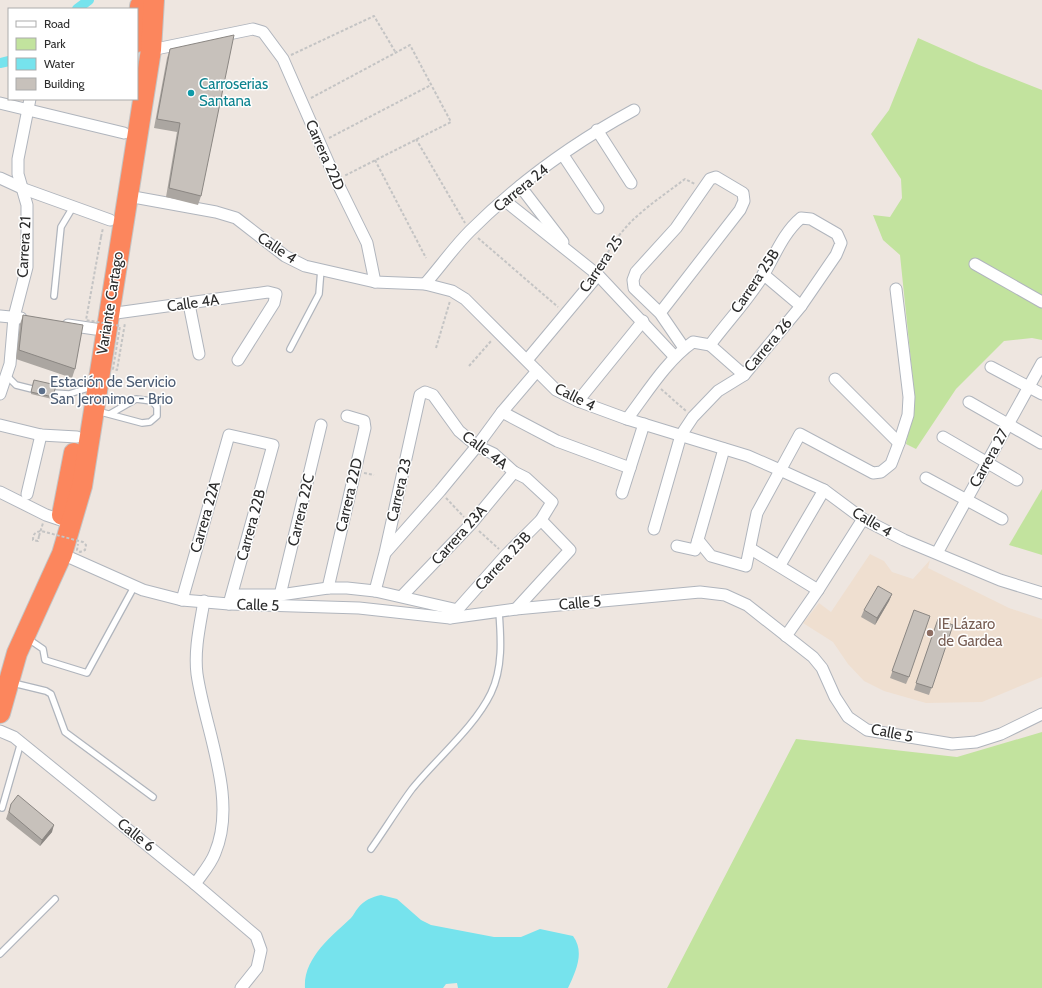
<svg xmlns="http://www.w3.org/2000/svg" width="1042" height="988" viewBox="0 0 1042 988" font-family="Cabin,sans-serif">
  <rect width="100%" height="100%" fill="#eee6e0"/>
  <path fill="#efdfd0" d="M870,554L884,561L892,572L913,579L930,560L928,568L1009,608L1042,619V677L982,702L926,703L884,691L864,681L848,664L833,642L803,623L819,603L831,612Z"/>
  <g fill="#c2e39e">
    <path d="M918,38L979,65L1042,90V340L1032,338L1004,341L956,389L916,449L906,444L915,400L900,255L883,240L873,215L890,217L902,198L901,179L871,134L889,110Z"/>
    <path d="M1042,489V555L1009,545Z"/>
    <path d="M1042,732V988H667L796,739L957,757Z"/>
  </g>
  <path fill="#76e3ed" d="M381,895L397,899L421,920L431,925L494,937H521L540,929L573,936C585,952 576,971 568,988H458L457,983L446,984L443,988H305C303,958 332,936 351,918C354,915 355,911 358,908C364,900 372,897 381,895Z"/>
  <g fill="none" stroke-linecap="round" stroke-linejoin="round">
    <g stroke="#76e3ed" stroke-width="10">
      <path d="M77,9L89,0"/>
      <path d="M0,63L9,61"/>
    </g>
    <g stroke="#b0b5bd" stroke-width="8">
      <g id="lane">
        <path d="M54,296L61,227L73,207"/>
        <path d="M290,349L319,294L321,269"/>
        <path d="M6,375L16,385L32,389"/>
        <path d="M53,393L69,394L85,389"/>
        <path d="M97,411L142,423L150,422L157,416V407L152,401L136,399L110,414"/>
        <path d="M27,638L43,649L45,660L87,673L134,587"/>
        <path d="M13,683L46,691L51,694L65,732L153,797"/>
        <path d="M2,808L21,742"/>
        <path d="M371,849C385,829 398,808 412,789C437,758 474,728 491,693C503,668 501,638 499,612"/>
        <path d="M0,954L55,899"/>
      </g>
    </g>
    <g stroke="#b0b5bd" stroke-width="13">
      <g id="street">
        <path d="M151,50L253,29L263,32L283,59L336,180L367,243L375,282"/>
        <path d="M0,103L124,133"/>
        <path d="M597,130L631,183"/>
        <path d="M563,155L598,208"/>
        <path d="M0,178L24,189L110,220"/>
        <path d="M520,186L563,242"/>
        <path d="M128,196L216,212L236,218L285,256L305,266L375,282L425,284L452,291L465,299L556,390L578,401L627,419L748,456L780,470L824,490L863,519L904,540L1000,580L1042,593"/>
        <path d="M504,200L598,275L675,357"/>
        <path d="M975,264L1042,302"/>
        <path d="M763,274L801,306"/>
        <path d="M425,284C440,267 454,247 470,231C518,183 575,142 634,110"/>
        <path d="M189,304L199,354"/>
        <path d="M660,313L740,210L744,201L743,193L716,177L710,179L676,228L636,272L633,280L634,288L660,313L684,348"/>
        <path d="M109,314L268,292L276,294L274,303L238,360"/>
        <path d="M0,316L21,318"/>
        <path d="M68,325L95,329"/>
        <path d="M710,345L744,375"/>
        <path d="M527,360L598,275"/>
        <path d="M991,367L1042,394"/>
        <path d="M835,379L899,443"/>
        <path d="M0,394L10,364L14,317L27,267V205L18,174V159L30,99"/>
        <path d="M578,401L643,321"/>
        <path d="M969,402L1041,443"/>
        <path d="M502,412L557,441L630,468"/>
        <path d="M627,419C647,393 666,361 693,342L710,345"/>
        <path d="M0,425L41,435L77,437"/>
        <path d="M943,437L1017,480"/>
        <path d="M926,478L1002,519"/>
        <path d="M0,492L46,515L61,520"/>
        <path d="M622,493L644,424"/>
        <path d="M27,494L41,435"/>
        <path d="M654,529L681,435L693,417L718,391L744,375L801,306L836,255L841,243L837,234L811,219L801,218C784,232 775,255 764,274C749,299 727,322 710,345"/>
        <path d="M698,540L711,556L746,566L757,513L800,434L873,473L881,472L891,464L899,443L908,415L909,397L896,289"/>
        <path d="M677,546L695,550L724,449"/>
        <path d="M751,549L818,590"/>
        <path d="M386,552L440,491L477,446L502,412L537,371"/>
        <path d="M937,553L1042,363"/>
        <path d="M62,554L143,590L182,600L229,604L359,608L450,618L516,609L700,592L725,595L747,605L813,657L822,668L835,697L848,717L867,730L952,744L976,742L1001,734L1042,714"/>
        <path d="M780,565L824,490"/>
        <path d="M328,588L365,428L364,421L347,416"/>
        <path d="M375,591L385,553L420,395L425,392L433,395L459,431L477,446L494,454L514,472L526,478L552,502L541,520L506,555L450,618"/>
        <path d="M232,595H280L328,588H347L375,591L458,610"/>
        <path d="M280,595L321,425"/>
        <path d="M402,596L471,524L514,472"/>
        <path d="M182,600L229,435L273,445L229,604"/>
        <path d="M516,609L570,550L541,520"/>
        <path d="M786,636L818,590L863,519"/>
        <path d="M0,731L14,737L195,884L256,936L261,950L257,968L241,988"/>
        <path d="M195,884C202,874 211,864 215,853C238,799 205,730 197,674C194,650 200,625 204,601"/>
      </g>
    </g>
    <g stroke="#c4c4c4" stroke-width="22">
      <g id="highway">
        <path d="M137,42L140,6"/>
        <path d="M62,515L74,453"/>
        <path d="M0,713L17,653L62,554L82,486L151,50L154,0"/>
      </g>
    </g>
    <g stroke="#c4c4c4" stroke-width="2" stroke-dasharray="3 2" stroke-linecap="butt">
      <path d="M291,55L374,16L396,53"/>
      <path d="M311,98L410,45L451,122L344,176"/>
      <path d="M329,138L431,85"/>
      <path d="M416,139L465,223"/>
      <path d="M375,160L426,258"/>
      <path d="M101,237L103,228"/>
      <path d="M478,238L558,307"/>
      <path d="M601,266C621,222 648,207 685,179L695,184"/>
      <path d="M436,348L450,301"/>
      <path d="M469,366L492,340"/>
      <path d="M661,389L686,411"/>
      <path d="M364,473L374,475"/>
      <path d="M446,498L464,517"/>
      <path d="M479,531L499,549"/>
      <path d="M39,536L43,523"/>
    </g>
    <use href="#lane" stroke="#fff" stroke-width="5.5"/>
    <use href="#street" stroke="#fff" stroke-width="11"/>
    <use href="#highway" stroke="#fc865d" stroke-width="20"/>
    <g stroke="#c4c4c4" stroke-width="2" stroke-dasharray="3 2" stroke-linecap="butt">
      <path d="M101,237L86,320L120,326L113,369L117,370L125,323"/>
      <path d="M39,536L38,541L33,540C33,534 35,532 41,531L83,542L86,545L85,550L80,552L77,550L78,544"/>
    </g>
  </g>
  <g fill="#aba6a1">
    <path d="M170,49L201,196L198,205L166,197L177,132L154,128L167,58Z"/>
    <path d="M23,315L75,369L72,378L16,359L20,324Z"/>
    <path d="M33,382L53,397L52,399L31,394Z"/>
    <path d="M892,594L889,601L875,625L861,617L864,610Z"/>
    <path d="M914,610L909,677L906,684L890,678Z"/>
    <path d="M938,619L953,625L929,695L914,690Z"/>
    <path d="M11,804L52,832L40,846L6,819Z"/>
  </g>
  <g fill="#8b8783">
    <path d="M892,594L889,601L875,625L877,618Z"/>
    <path d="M54,825L52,832L40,846L42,840Z"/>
  </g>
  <g fill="#c7c1bb" stroke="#8b8783">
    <path d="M234,35L201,196L169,188L180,123L157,119L170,49Z"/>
    <path d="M23,315L83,325L75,369L19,350Z"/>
    <path d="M34,380L56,385L53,397L31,392Z"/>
    <path d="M878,586L892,594L877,618L864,610Z"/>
    <path d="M914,610L930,616L909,677L892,671Z"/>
    <path d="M938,619L953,625L932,688L916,683Z"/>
    <path d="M18,795L54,825L42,840L9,812L11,804Z"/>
  </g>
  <circle fill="#0f9aa8" stroke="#fff" stroke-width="1.5" cx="191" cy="93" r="4"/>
  <circle fill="#5c6f8a" stroke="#fff" stroke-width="1.5" cx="42" cy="391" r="4"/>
  <circle fill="#8d6e63" stroke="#fff" stroke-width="1.5" cx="930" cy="633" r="4"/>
  <g text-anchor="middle" stroke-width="3" stroke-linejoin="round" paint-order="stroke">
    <g font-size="15" fill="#0d838f" stroke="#fff" text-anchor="start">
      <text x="199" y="89">Carroserias<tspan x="199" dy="17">Santana</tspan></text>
    </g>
    <g font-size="15" fill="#2d2d2d" stroke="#fff">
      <text transform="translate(325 155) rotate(66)" y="5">Carrera 22D</text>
      <text transform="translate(521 188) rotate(-39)" y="5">Carrera 24</text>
      <text transform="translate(24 247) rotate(-87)" y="5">Carrera 21</text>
      <text transform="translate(277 248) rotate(34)" y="5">Calle 4</text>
      <text transform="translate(601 264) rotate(-56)" y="5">Carrera 25</text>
      <text transform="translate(755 281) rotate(-56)" y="5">Carrera 25B</text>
      <text transform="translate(110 303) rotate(-81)" y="5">Variante Cartago</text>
      <text transform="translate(193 303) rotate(-8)" y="5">Calle 4A</text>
      <text transform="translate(768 345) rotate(-50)" y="5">Carrera 26</text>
      <text transform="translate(575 397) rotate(27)" y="5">Calle 4</text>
      <text transform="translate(485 450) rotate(37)" y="5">Calle 4A</text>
      <text transform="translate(989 458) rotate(-61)" y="5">Carrera 27</text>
      <text transform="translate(399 490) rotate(-77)" y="5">Carrera 23</text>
      <text transform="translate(349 495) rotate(-77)" y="5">Carrera 22D</text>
      <text transform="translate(301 510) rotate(-77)" y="5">Carrera 22C</text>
      <text transform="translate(205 517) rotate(-74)" y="5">Carrera 22A</text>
      <text transform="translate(872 522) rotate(31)" y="5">Calle 4</text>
      <text transform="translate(251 525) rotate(-75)" y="5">Carrera 22B</text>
      <text transform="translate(459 535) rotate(-48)" y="5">Carrera 23A</text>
      <text transform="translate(503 561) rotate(-47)" y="5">Carrera 23B</text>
      <text transform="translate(580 603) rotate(-5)" y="5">Calle 5</text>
      <text transform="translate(258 605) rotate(2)" y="5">Calle 5</text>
      <text transform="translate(892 733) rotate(11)" y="5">Calle 5</text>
      <text transform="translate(136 835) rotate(39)" y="5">Calle 6</text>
    </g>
    <g font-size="15" fill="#4e5e75" stroke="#fff" text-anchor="start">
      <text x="50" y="387">Estación de Servicio<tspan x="50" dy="17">San Jeronimo - Brio</tspan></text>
    </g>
    <g font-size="15" fill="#785e54" stroke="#fff" text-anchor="start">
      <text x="938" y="629">IE Lázaro<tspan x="938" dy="17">de Gardea</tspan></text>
    </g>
  </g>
  <rect x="8" y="8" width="130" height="92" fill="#ffffff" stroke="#ababab"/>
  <rect x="16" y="21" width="20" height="6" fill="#ffffff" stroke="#ababab"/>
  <text x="44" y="28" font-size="12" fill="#2d2d2d">Road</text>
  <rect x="16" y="38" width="20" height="12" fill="#c2e39e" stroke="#ababab"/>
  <text x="44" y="48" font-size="12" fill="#2d2d2d">Park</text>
  <rect x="16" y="58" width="20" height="12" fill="#76e3ed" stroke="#ababab"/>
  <text x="44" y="68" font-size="12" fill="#2d2d2d">Water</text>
  <rect x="16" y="78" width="20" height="12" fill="#c7c1bb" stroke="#ababab"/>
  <text x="44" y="88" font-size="12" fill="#2d2d2d">Building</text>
</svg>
